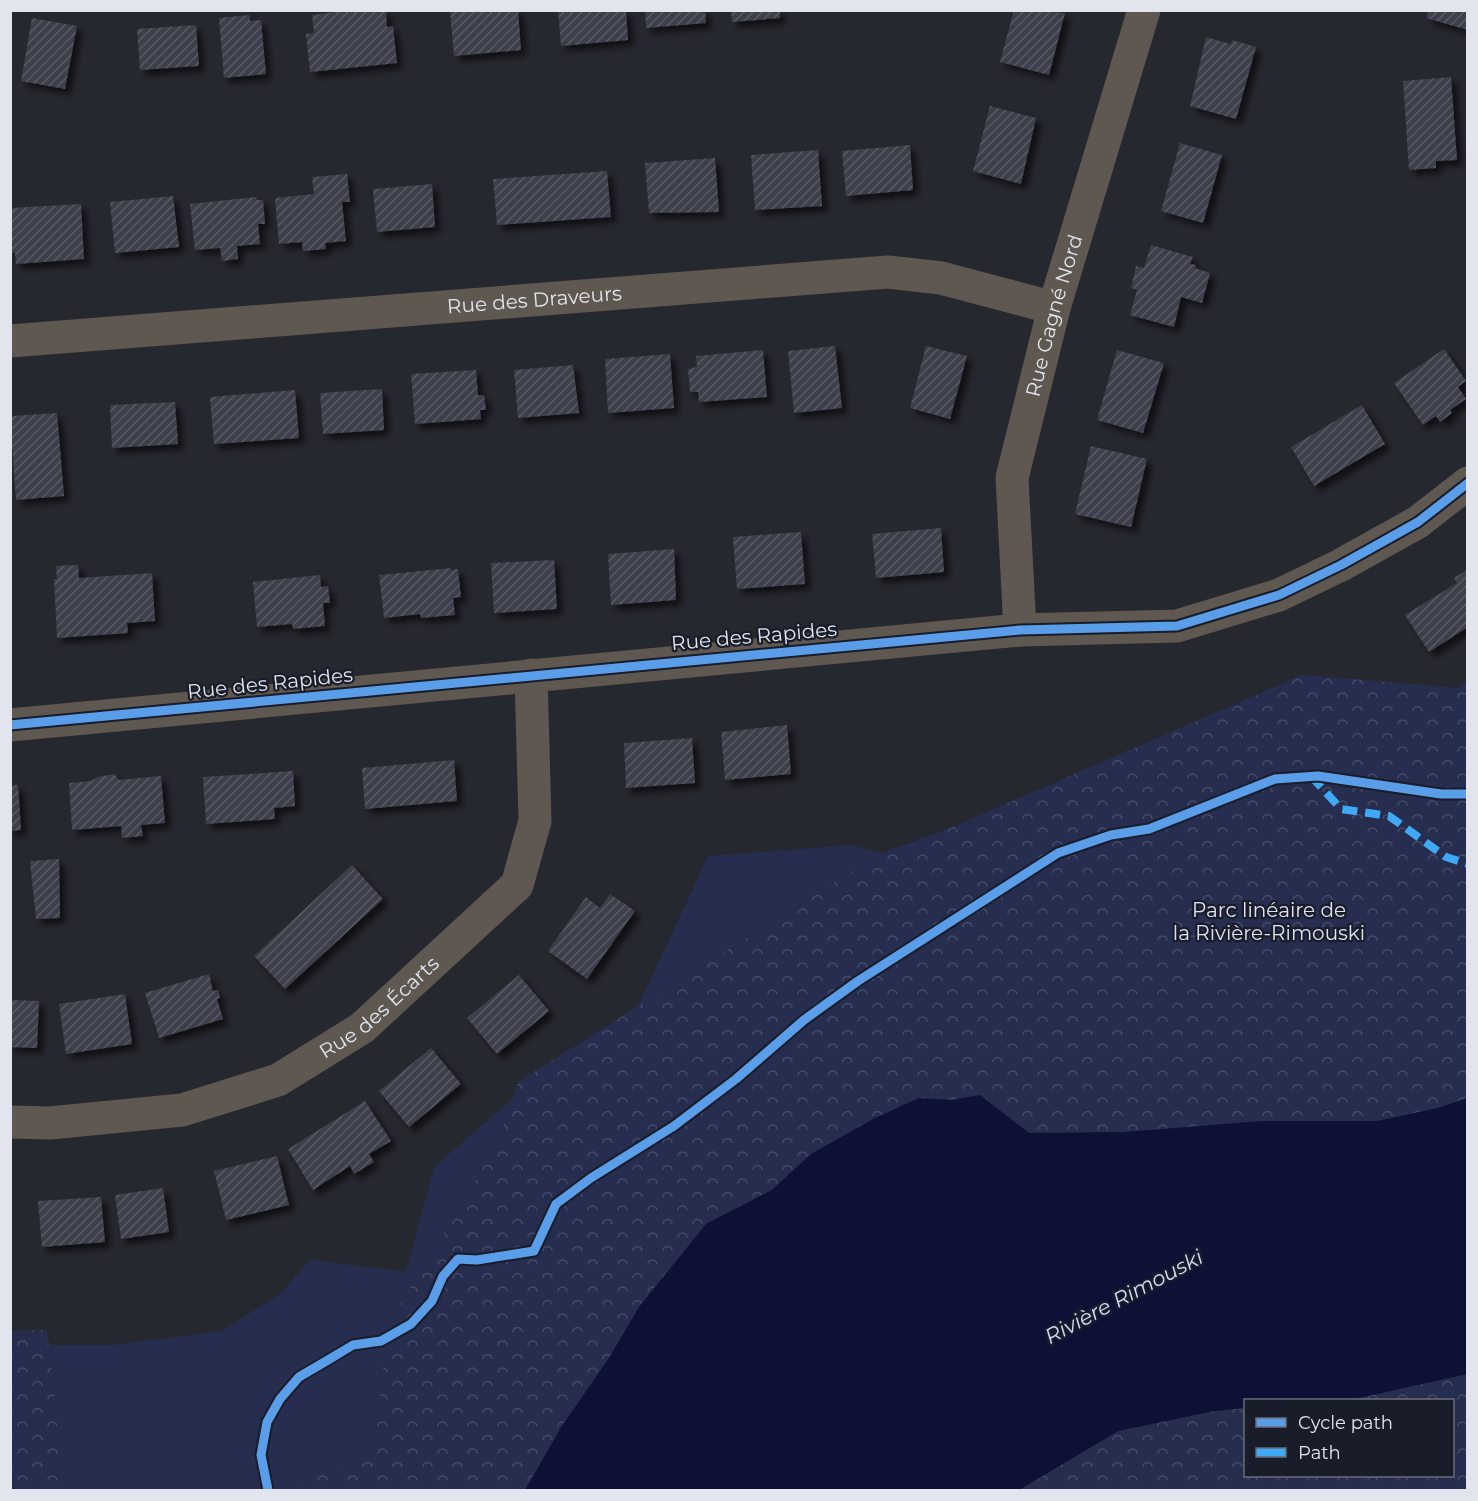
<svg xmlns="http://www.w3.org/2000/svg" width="1478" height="1501" viewBox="0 0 1478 1501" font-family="Montserrat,sans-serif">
  <defs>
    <pattern id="forest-crowns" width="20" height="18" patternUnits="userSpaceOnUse" patternTransform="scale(1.5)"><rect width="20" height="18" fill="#262d4f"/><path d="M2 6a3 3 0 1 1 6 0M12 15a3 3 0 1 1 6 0" fill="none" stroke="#454b69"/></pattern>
    <pattern id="building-hatch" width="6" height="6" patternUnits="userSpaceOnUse" patternTransform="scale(1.5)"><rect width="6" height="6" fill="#3c3f4b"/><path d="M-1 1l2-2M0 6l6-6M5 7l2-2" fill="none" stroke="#585b65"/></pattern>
    <filter id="shadow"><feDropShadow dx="5.5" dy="5.5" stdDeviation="3" flood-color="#0009"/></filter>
  </defs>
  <rect width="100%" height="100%" fill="#26282f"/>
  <path fill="#262d4f" d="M1467,687V1098L562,1426L525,1490H11L10,1345H114L222,1331L281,1293L310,1260L406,1272L434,1167L540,1075L630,1024L708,856L852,845L882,853L1307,696Z"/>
  <g fill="url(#forest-crowns)">
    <path d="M1302,675L1458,688L1467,682V1098L1438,1108L1377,1121H1262L1124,1132L1029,1133L980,1095L952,1100L919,1099L873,1119L811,1154L772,1191L706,1224L639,1307L609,1358L562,1426L525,1490H275L287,1483L374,1456L387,1327L498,1143L518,1082L856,869Z"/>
    <path d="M47,1330L63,1476L89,1490H11V1331Z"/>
    <path d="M1467,1374V1490H1019L1118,1431L1214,1411L1245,1408L1246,1476H1452V1400H1343Z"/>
  </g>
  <path fill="#0d1136" d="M980,1095L1029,1133L1124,1132L1262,1121H1377L1438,1108L1467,1098V1374L1350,1400H1246L1245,1408L1214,1411L1118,1431L1019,1490H525L562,1426L609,1358L639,1307L706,1224L772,1190L811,1154L873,1119L919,1098L952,1100Z"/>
  <g fill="url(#building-hatch)" filter="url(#shadow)">
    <path d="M352,10H386L387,27L393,26L397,63L310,72L306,34L314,33L312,15Z"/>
    <path d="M450,10H518L521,50L454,56Z"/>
    <path d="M558,10H626L628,40L561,46Z"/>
    <path d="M645,10H705L706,23L646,28Z"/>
    <path d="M731,10H780V18L732,22Z"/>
    <path d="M1014,10L1065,13L1049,75L1000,62Z"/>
    <path d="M1429,10H1468V30L1426,18Z"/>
    <path d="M250,15V21L261,20L266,74L224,78L219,18Z"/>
    <path d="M32,18L77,26L65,89L21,81Z"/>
    <path d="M196,25L199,66L140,70L137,29Z"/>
    <path d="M1206,37L1231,44L1232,40L1256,47L1236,119L1190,106Z"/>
    <path d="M1451,77L1457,160L1436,161V168L1409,170L1403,81Z"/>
    <path d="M990,106L1036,118L1021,184L973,171Z"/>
    <path d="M1180,143L1222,155L1203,223L1161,211Z"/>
    <path d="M910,145L913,190L846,196L842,151Z"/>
    <path d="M818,150L822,206L755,210L751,155Z"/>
    <path d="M715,158L719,212L649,213L645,163Z"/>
    <path d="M607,171L611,217L497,225L493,179Z"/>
    <path d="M347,174L350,202H342L346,241L325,243L326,249L303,251L302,242L279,244L275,198L314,194L312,177Z"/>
    <path d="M432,184L435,227L377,232L373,189Z"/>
    <path d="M173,196L179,247L115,253L110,202Z"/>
    <path d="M256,197L257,200H263L265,224H258L260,244L237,246L238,259L222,261L220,248L195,250L190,204Z"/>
    <path d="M81,204L84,259L16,264L15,253H10V208Z"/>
    <path d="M1151,245L1193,257L1190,264L1196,265L1195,268L1210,273L1202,303L1181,297L1174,327L1130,315L1137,290L1131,288L1136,266L1144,268Z"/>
    <path d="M835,346L842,408L794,413L788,351Z"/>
    <path d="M926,346L967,356L950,419L910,408Z"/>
    <path d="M1444,349L1466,381L1458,387L1466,399L1450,410L1452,413L1440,422L1436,416L1423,425L1394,383Z"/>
    <path d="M763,350L767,397L699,402L698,392H690L688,369L697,367L696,356Z"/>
    <path d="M1117,350L1164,363L1143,433L1097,420Z"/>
    <path d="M670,354L674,408L608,413L605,359Z"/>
    <path d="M573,365L579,413L518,418L514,370Z"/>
    <path d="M476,370L478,395H484L486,410H480L481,419L415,424L411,374Z"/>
    <path d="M382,389L384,430L323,434L320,393Z"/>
    <path d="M295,390L299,438L214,444L210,397Z"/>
    <path d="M175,402L178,444L112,448L110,405Z"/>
    <path d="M1362,405L1385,444L1314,486L1291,447Z"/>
    <path d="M57,413L64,496L16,500L10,416Z"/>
    <path d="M1091,446L1147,459L1131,527L1075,514Z"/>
    <path d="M941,528L944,572L876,578L872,534Z"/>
    <path d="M801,532L805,584L737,589L733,537Z"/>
    <path d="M674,549L676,600L611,605L608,554Z"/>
    <path d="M554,560L557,609L494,613L491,563Z"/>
    <path d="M78,565L79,578L152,573L155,621L127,623L128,633L57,638L54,579H57L56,566Z"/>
    <path d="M451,568V570L458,569L461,597L453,598L455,615L421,618L420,614L384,618L379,575Z"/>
    <path d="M1468,569V627L1429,652L1405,615L1457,583L1454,578Z"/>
    <path d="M320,575L321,587L328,586L330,603H323L325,626L293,629L292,624L257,627L253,582Z"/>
    <path d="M787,725L791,774L725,780L721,732Z"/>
    <path d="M692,738L695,783L626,788L624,743Z"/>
    <path d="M454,760L457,801L365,809L362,768Z"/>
    <path d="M293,771L295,806L274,808L275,819L206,824L203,777Z"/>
    <path d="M114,774L119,780L161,776L165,823L141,825L143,836L122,838L121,826L72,830L69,783L91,781L98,777Z"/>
    <path d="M18,785L21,830L10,831V786Z"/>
    <path d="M59,859L60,918L36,919L30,861Z"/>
    <path d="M352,865L383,899L285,989L254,956Z"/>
    <path d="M610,894L635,911L587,979L548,951L586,897L600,908Z"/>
    <path d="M209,974L213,991L218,990L220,998L217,999L223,1019L159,1038L145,993Z"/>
    <path d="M519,975L549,1011L497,1054L467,1018Z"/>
    <path d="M125,994L132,1044L66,1054L59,1004Z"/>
    <path d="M10,1000L39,1001L37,1048L10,1047Z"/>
    <path d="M431,1048L461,1084L409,1127L379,1091Z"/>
    <path d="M365,1101L391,1141L369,1154L374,1162L354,1174L350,1166L313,1190L288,1149Z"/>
    <path d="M277,1156L289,1205L226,1220L214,1171Z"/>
    <path d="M163,1188L169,1232L121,1239L115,1195Z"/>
    <path d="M101,1197L105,1242L42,1247L38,1201Z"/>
  </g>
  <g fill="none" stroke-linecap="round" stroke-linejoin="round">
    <g stroke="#5e5850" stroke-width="33">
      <path id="s1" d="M10,341L888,272L941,278L1054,308"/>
      <path id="s2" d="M1020,630L1012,478L1054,308L1144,10"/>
      <path d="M10,725L1020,630L1177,626L1279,595L1341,565L1418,522L1468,483"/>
      <path id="s3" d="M10,1122L50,1123L182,1110L278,1080L362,1028L517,885L535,821L531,675"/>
    </g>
    <path stroke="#3fa9f5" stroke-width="8" stroke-dasharray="15 8" stroke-linecap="butt" d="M1311,776L1341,809L1389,816L1446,857L1468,864"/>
    <g stroke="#191c29" stroke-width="13">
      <g id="cycleway">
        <path d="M10,725L1020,630L1177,626L1279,595L1341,565L1418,522L1468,483"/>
        <path d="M268,1490L261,1455L267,1422L280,1399L299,1377L328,1360L353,1345L381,1341L411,1324L432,1301L443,1276L458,1259L477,1260L534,1251L556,1204L591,1178L674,1126L736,1079L804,1020L858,981L1058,853L1111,835L1149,829L1275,779L1318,776L1441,794H1468"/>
      </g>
    </g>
    <use href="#cycleway" stroke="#5a9eea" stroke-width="9"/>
  </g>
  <g text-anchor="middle" stroke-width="4.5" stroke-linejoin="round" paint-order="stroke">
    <g font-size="20" fill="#e2e5ee" stroke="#191c29">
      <text dy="7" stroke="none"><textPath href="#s1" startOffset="526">Rue des Draveurs</textPath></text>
      <text dy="7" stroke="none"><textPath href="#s2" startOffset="320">Rue Gagné Nord</textPath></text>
      <text transform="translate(754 636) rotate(-5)" y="7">Rue des Rapides</text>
      <text transform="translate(270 683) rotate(-6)" y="7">Rue des Rapides</text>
      <text dy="7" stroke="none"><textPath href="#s3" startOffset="398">Rue des Écarts</textPath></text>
    </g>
    <g font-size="20" fill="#dee2f2" stroke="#191c29">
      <text x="1269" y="917">Parc linéaire de<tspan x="1269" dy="23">la Rivière-Rimouski</tspan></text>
    </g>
    <g font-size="21" font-style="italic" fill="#d4ddfc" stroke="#191c29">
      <text transform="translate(1124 1297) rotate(-28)" y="7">Rivière Rimouski</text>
    </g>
  </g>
  <rect width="1478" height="1501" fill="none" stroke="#e2e5ee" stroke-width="24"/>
  <rect x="1244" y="1399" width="210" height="78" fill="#191c29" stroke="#696c78" stroke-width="1.5"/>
  <rect x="1256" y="1418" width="30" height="9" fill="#5a9eea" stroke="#696c78" stroke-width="1.5"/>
  <text x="1298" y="1429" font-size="18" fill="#e2e5ee">Cycle path</text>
  <rect x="1256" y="1448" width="30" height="9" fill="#3fa9f5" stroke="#696c78" stroke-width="1.5"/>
  <text x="1298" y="1459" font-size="18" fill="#e2e5ee">Path</text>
</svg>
